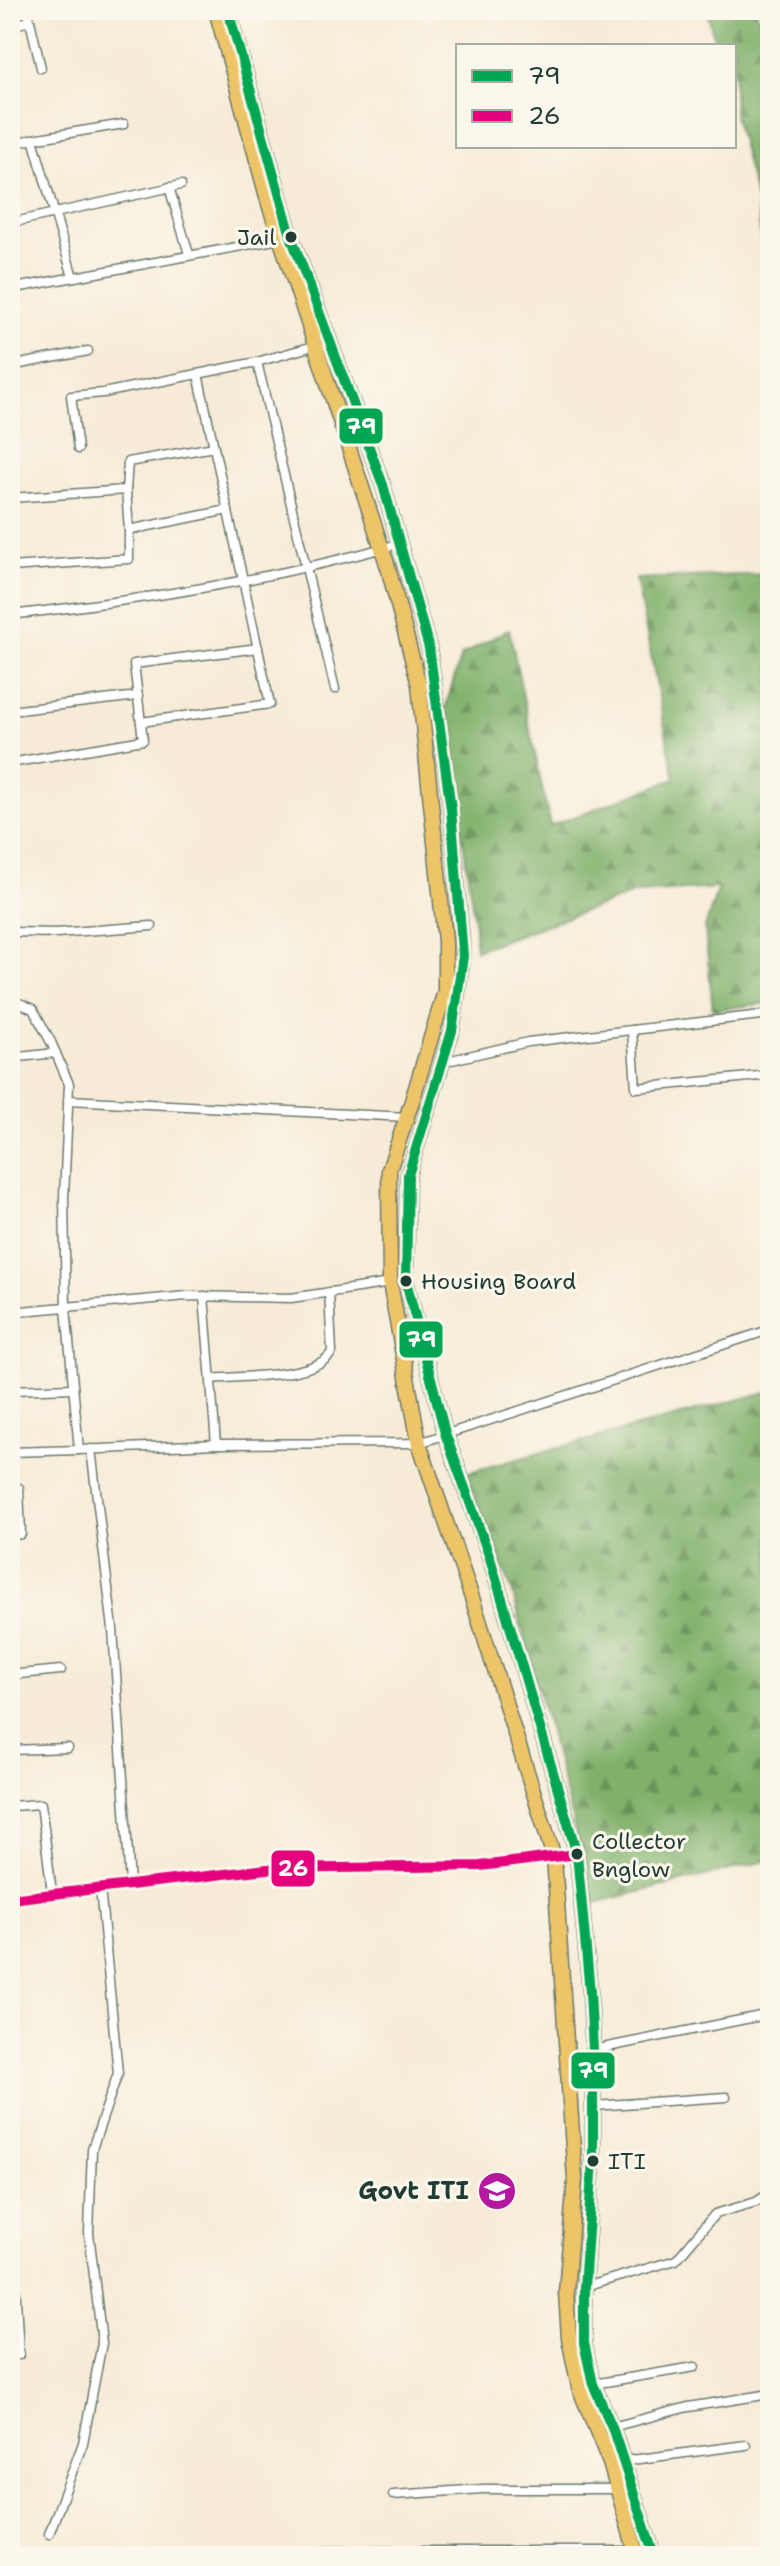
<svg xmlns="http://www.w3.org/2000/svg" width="780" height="2566" viewBox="0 0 780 2566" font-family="'Shantell Sans',sans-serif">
  <defs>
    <pattern id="forest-firs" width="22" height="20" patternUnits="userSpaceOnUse" patternTransform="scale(2)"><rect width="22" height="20" fill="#80b16a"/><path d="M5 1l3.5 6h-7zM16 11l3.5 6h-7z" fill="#689158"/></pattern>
  </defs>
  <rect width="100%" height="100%" fill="#fbf7ec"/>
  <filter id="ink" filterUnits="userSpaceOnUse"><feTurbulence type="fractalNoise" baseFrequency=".0125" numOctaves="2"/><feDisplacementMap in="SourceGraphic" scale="16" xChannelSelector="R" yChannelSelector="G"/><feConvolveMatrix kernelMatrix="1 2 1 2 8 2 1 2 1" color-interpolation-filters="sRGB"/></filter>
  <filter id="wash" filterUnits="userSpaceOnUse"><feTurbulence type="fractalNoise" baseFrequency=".006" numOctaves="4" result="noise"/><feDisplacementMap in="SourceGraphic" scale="32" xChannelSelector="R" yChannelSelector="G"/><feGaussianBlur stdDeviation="1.8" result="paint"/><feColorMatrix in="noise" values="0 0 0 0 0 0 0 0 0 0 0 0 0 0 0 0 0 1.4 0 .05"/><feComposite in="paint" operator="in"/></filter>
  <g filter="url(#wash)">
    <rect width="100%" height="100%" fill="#f7ebd7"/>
    <g fill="url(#forest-firs)" stroke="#50774f" stroke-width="2">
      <path d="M707,10H756L770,53V308L757,204L734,115V46H716Z"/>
      <path d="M770,574V1003L713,1010L705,928L718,888L636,893L475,950V927L445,709L461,656L509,629L550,826L675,779L636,579Z"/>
      <path d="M770,1391V1860L594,1903L512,1590L466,1473Z"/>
    </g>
  </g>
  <g filter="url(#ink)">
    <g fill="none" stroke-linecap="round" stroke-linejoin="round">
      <g stroke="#6b7a6d" stroke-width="11">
        <g id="street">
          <path d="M30,21L41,68"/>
          <path d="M10,26L30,21L27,10"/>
          <path d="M10,144L33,139"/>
          <path d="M169,187L189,254"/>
          <path d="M10,223L181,185"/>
          <path d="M73,277L33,139L124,124"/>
          <path d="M10,289L285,238"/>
          <path d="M317,345L257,362L335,689"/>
          <path d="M10,366L88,351"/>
          <path d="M78,449L71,396L103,393L257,362"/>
          <path d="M126,490L128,462L214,447"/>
          <path d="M10,498L126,490L129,530L228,510"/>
          <path d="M10,567L129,559V530"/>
          <path d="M10,615C142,600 270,580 398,544"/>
          <path d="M10,711L138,696"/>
          <path d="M141,722L270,704L198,374"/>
          <path d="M10,763L143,740L134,664L258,648"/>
          <path d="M10,932L56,933L152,926"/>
          <path d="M10,999L33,1009L51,1042L69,1084L64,1197L66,1308L79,1450L216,1444L419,1443L766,1331"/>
          <path d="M632,1030L636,1088L770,1075"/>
          <path d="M10,1058L56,1053"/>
          <path d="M443,1062L528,1042L770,1014"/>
          <path d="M68,1100L407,1117"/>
          <path d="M10,1278H11"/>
          <path d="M204,1296L216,1444"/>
          <path d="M10,1312L187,1296L291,1298L391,1283"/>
          <path d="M211,1379C241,1376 317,1378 332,1352L329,1292"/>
          <path d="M10,1390L73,1388"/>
          <path d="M91,1449L113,1629L130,1884"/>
          <path d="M10,1452L79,1450"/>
          <path d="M10,1488H19L21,1534L10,1536"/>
          <path d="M10,1639L14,1709"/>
          <path d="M10,1675L61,1670"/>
          <path d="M10,1750L68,1748"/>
          <path d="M10,1806L41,1804L52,1893"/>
          <path d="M10,1899L267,1869L480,1866L577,1854"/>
          <path d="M593,2050L770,2014"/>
          <path d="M593,2106L726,2097"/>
          <path d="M10,2186L19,2355L10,2356"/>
          <path d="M584,2287L676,2260L715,2214L756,2202L770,2193"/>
          <path d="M593,2384L695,2367"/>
          <path d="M612,2427L688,2407L770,2394"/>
          <path d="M624,2461L746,2445"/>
          <path d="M393,2495L483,2489H618"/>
          <path d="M49,2534L83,2443L102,2343L89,2233L92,2149L118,2073L100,1888"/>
          <path d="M313,2556L324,2551H636"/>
        </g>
      </g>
      <g stroke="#6b7a6d" stroke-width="17">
        <g id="primary">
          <path d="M216,10L269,204L388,567L419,685L445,941V991L412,1101L389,1170L390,1283L419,1443L473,1601L554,1857L575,2179L566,2292L569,2338L579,2387L610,2463L637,2556"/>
          <path d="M228,10L291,236L383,485L429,648L451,809L463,956L452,1031L408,1175L406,1281L445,1433L490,1558L577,1854L590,1992L593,2050V2161L584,2287V2343L593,2384L612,2427L654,2556"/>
        </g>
      </g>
      <use href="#street" stroke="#fff" stroke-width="8"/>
      <use href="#primary" stroke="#eec469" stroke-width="14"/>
      <g stroke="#fbf7ec" stroke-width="16">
        <path id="bus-1" d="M228,10L291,236L383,485L429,648L451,809L463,956L452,1031L408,1175L406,1281L445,1433L490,1558L577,1854L590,1992L593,2050V2161L584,2287V2343L593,2384L612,2427L654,2556"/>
      </g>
      <g stroke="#fbf7ec" stroke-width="16">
        <path id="bus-2" d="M10,1899L267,1869L480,1866L577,1854"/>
      </g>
      <use href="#bus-1" stroke="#00a651" stroke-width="10"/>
      <use href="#bus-2" stroke="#e5007d" stroke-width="10"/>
    </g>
  </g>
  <defs>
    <g id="university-disc" transform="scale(2)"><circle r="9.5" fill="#b5179e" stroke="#fbf7ec"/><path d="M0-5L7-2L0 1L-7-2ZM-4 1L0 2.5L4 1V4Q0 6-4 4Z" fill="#fff"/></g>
  </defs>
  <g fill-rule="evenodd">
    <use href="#university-disc" x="497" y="2191"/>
  </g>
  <g fill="#1f3d34" stroke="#fbf7ec" stroke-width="3">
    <circle cx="291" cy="237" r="7"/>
    <circle cx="406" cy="1281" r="7"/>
    <circle cx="577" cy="1854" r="7"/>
    <circle cx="593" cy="2161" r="7"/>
  </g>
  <g text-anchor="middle" stroke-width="6" stroke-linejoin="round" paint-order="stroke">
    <g font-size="22" fill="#1f3d34" stroke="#fbf7ec" text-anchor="start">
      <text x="276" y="245" text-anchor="end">Jail</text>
      <text x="421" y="1289">Housing Board</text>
      <text x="592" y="1849">Collector<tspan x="592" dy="28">Bnglow</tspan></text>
      <text x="608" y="2169">ITI</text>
    </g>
    <g font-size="24" font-weight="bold" fill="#1f3d34" stroke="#fbf7ec" text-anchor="end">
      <text x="469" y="2199">Govt ITI</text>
    </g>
  </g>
  <g stroke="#fbf7ec" stroke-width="3">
    <rect x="338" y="407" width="46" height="38" rx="8" fill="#00a651"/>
    <rect x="398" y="1320" width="46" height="39" rx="8" fill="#00a651"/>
    <rect x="270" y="1849" width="46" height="39" rx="8" fill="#e5007d"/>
    <rect x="570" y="2051" width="46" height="39" rx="8" fill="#00a651"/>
  </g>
  <g font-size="22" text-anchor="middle" font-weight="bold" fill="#fff">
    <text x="361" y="434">79</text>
    <text x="421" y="1347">79</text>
    <text x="293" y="1876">26</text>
    <text x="593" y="2078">79</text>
  </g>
  <rect width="780" height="2566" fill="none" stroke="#fbf7ec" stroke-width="40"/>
  <rect x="456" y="44" width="280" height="104" fill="#fbf7ec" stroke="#a3ada2" stroke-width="2"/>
  <rect x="472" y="70" width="40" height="12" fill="#00a651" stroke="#a3ada2" stroke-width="2"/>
  <text x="528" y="84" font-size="24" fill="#1f3d34">79</text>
  <rect x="472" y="110" width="40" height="12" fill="#e5007d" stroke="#a3ada2" stroke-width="2"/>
  <text x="528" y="124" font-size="24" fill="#1f3d34">26</text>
</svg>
